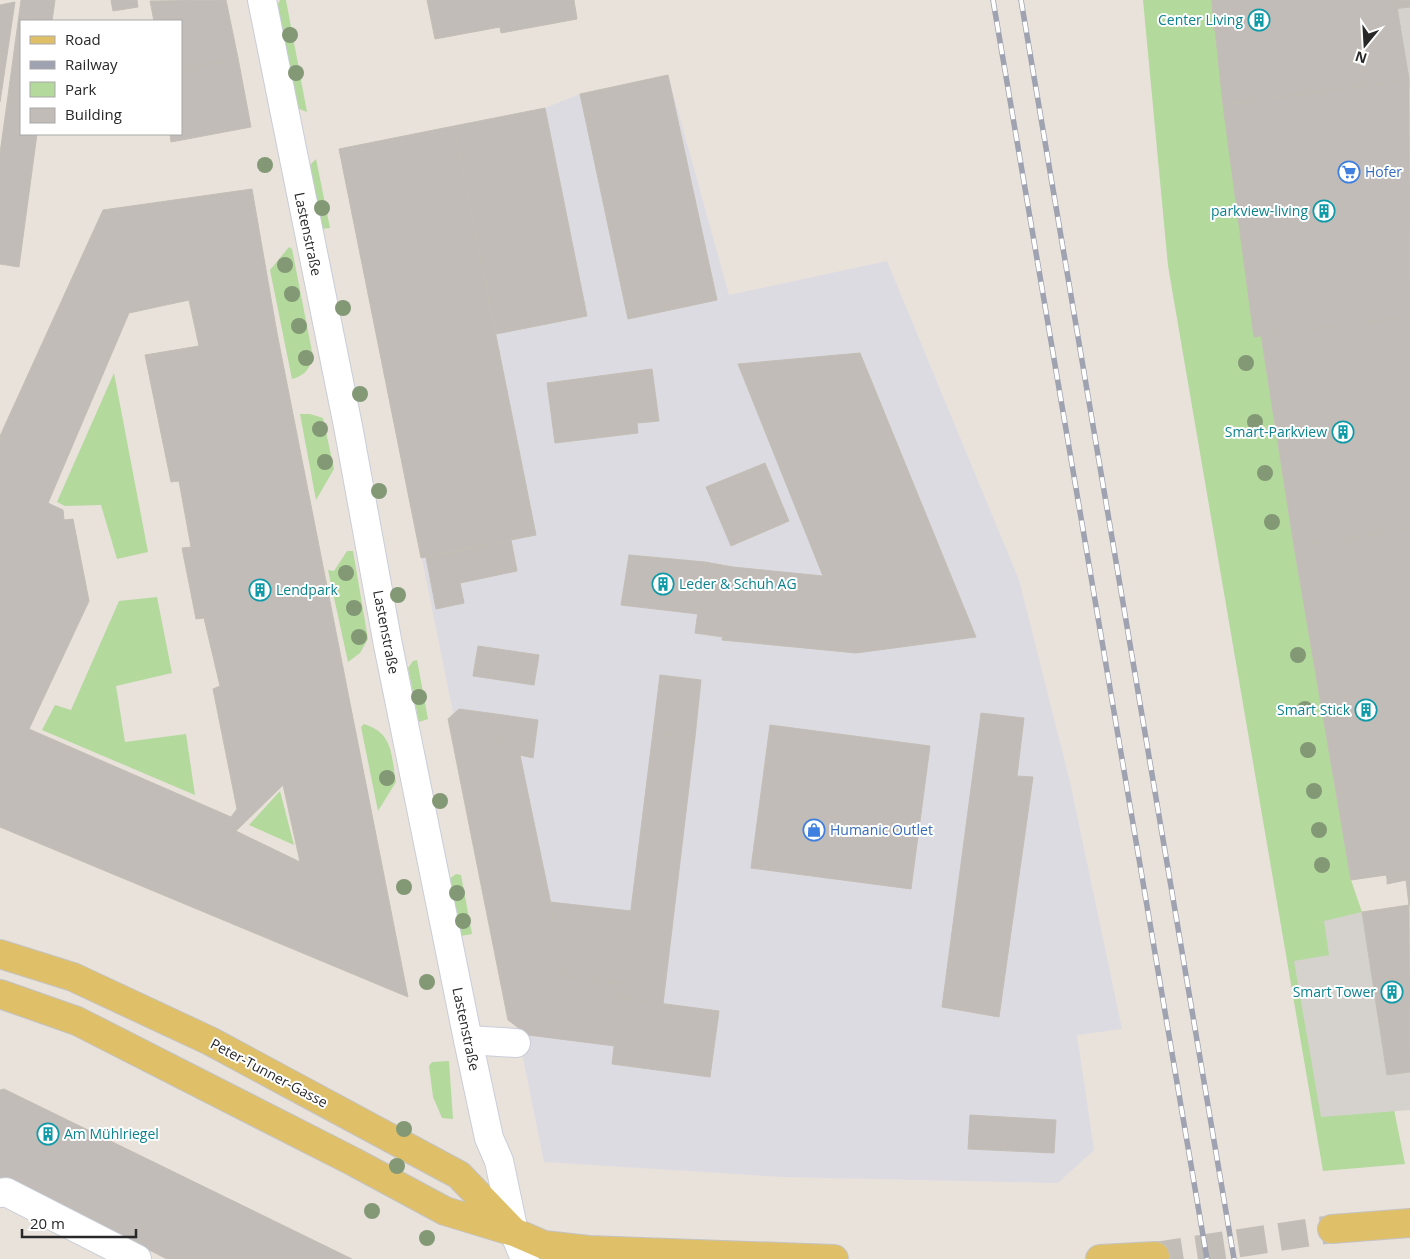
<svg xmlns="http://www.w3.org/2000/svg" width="1410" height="1259" viewBox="0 0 1410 1259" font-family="'Open Sans',sans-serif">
  <rect width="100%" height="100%" fill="#e9e2db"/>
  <path fill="#dddbe2" d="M668,75L729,295L887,261L1019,580L1070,782L1122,1029L1077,1035L1094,1150L1058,1183L782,1177L544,1162L339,149L545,108L580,94Z"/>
  <g fill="#b3d99d">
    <path d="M280,0H286L307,112L297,108L276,8Z"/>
    <path d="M1143,0H1212L1254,336L1261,335L1294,546L1351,880L1362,912L1387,1075L1405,1164L1323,1171L1168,266Z"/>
    <path d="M316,159L330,228L321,229L313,196L310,165Z"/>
    <path d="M289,247L292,249L313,357C309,370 305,375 292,379L270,270Z"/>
    <path d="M114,373L148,552L117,559L101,505L65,506L57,502Z"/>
    <path d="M300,414H310L323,418L334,469L316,500Z"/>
    <path d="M347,551H353L368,639L360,653L348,662L328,570L334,571Z"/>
    <path d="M157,597L172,673L116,686L125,742L186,734L195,795L42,730L55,705L71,710L119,601Z"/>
    <path d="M417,660L428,719L419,722L408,668L413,661Z"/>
    <path d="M364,724C394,733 391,756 396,782L378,811L361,727Z"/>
    <path d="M280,791L294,845L249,825Z"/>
    <path d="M456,874L461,875L472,934L460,936L449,879Z"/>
    <path d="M449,1061L453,1119L442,1118L433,1097L429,1066L432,1062Z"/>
  </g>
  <g fill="#d5d2cd">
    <path d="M1396,0H1410V91L1402,33Z"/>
    <path d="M1362,912L1387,1075L1410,1072V1110L1321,1117L1294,961L1329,955L1324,921Z"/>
  </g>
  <g fill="#c1bcb7" stroke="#c3beb5" fill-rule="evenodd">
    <path d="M21,0H55L52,21H21V100L7,103Z"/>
    <path d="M111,0H137L138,7L113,11Z"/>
    <path d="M226,0L238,58L181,70V21H154L150,1Z"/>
    <path d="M427,0H574L577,19L501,33L500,27L435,39Z"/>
    <path d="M1212,0H1410V7L1214,30Z"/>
    <path d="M1212,0H1396L1409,79L1223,105Z"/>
    <path d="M15,2L0,102V5Z"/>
    <path d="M238,58L251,127L171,142L170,134H181V70Z"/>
    <path d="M668,75L717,300L628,319L580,94Z"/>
    <path d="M1409,79L1410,317L1254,337L1223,105Z"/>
    <path d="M21,100V134H37L19,267L0,264V153L7,103Z"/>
    <path d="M545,108L587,316L496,334L454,126Z"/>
    <path d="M454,126L536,535L421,558L339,149Z"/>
    <path d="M252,189L277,333L408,997L0,827V436L103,210ZM189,300L199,346L145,355L171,482L179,481L191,547L182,548L196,619L204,618L220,686L213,689L237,809L231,817L29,729L89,601L73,519L64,520L63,510L48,503L129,313ZM283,785L285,794L300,862L236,831Z"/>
    <path d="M1410,317V529L1294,546L1261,335Z"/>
    <path d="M860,353L976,637L856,653L722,640L733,567L823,576L738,364Z"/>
    <path d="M652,369L659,421L637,423L638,433L555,443L547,383Z"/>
    <path d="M765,463L789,521L731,546L706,487Z"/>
    <path d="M1410,529V876L1387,879L1386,875L1351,880L1294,546Z"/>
    <path d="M511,540L517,571L460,583L454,552Z"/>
    <path d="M454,552L464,603L436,609L426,557Z"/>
    <path d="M629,555L705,562L698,614L621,605Z"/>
    <path d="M705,562L733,567L723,637L695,633Z"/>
    <path d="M478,646L539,655L534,685L473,676Z"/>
    <path d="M660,675L701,680L695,737L653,732Z"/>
    <path d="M459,709L496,714L492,734L520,755L566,976L623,984L615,1046L528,1035L508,1020L448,719Z"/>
    <path d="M981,713L1024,718L1017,776L1033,777L999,1017L942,1007Z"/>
    <path d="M496,714L538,720L533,758L520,755L492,734Z"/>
    <path d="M770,725L930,746L911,889L751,868Z"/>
    <path d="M653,732L695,737L663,1004L620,998Z"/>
    <path d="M1410,876V905H1409L1406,880L1387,884V879Z"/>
    <path d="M550,902L631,911L623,984L566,976Z"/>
    <path d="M1409,905L1410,1072L1387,1075L1362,912Z"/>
    <path d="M620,998L719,1011L710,1077L612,1064Z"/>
    <path d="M4,1089L352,1259H167L7,1178L0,1179V1090Z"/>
    <path d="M970,1115L1056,1120L1054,1153L968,1149Z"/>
  </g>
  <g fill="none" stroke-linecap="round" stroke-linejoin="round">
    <path stroke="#c2bdb7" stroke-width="28" stroke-dasharray="28 14" stroke-linecap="butt" d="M1155,1256L1332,1229"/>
    <g stroke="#c9cdd8" stroke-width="30">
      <g id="minor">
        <path d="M262,0L348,426L388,645L468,1040L489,1138L499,1161L514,1232L525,1259"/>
        <path d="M468,1040L516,1043"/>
        <path d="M0,1193L6,1192L137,1259"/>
      </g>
    </g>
    <g stroke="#c3c3c3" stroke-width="30">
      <g id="major">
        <path d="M0,954L73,977L210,1041L459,1175L511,1229"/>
        <path d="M0,994L77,1021L354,1162L445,1211L514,1232L544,1245L589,1250L834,1259"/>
        <path d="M1332,1229L1410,1223"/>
        <path d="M1100,1259L1155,1256"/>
      </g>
    </g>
    <use href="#minor" stroke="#fff" stroke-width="28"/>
    <use href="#major" stroke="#dfc069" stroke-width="28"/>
    <g stroke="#9fa2b0" stroke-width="5.5">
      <g id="rail">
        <path d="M993,0L1207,1259"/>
        <path d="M1021,0L1234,1259"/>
      </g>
    </g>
    <use href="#rail" stroke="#fff" stroke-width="4" stroke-dasharray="11" stroke-linecap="butt"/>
  </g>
  <g fill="#839875">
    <circle cx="290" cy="35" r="8"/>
    <circle cx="296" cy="73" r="8"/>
    <circle cx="265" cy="165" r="8"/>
    <circle cx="322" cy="208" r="8"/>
    <circle cx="285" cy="265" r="8"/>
    <circle cx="292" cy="294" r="8"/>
    <circle cx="343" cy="308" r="8"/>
    <circle cx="299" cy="326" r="8"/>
    <circle cx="306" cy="358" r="8"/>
    <circle cx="1246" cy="363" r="8"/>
    <circle cx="360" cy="394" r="8"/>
    <circle cx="1255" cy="422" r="8"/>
    <circle cx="320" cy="429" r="8"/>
    <circle cx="325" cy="462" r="8"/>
    <circle cx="1265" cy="473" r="8"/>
    <circle cx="379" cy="491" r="8"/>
    <circle cx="1272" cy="522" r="8"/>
    <circle cx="346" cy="573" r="8"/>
    <circle cx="398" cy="595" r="8"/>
    <circle cx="354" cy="608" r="8"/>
    <circle cx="359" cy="637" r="8"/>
    <circle cx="1298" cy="655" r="8"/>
    <circle cx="419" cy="697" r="8"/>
    <circle cx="1305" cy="709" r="8"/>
    <circle cx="1308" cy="750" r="8"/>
    <circle cx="387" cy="778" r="8"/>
    <circle cx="1314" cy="791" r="8"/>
    <circle cx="440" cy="801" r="8"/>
    <circle cx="1319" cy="830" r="8"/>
    <circle cx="1322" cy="865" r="8"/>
    <circle cx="404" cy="887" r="8"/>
    <circle cx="457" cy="893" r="8"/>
    <circle cx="463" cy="921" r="8"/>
    <circle cx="427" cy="982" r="8"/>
    <circle cx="404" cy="1129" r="8"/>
    <circle cx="397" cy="1166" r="8"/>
    <circle cx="372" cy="1211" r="8"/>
    <circle cx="427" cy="1238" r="8"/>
  </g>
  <defs>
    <g id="building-ring" transform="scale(1.125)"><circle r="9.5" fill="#fff" stroke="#0f9aa8" stroke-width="1.5"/><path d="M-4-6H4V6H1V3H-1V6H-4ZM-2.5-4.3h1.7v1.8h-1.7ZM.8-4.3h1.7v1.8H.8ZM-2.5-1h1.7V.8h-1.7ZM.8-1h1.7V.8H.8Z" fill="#0f9aa8"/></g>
    <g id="supermarket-ring" transform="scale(1.125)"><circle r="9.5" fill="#fff" stroke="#3f7fe0" stroke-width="1.5"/><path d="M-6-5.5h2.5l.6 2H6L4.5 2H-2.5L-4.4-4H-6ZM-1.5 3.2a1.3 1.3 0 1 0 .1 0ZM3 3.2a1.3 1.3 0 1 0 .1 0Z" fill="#3f7fe0"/></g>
    <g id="shop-ring" transform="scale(1.125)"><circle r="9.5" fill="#fff" stroke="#3f7fe0" stroke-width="1.5"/><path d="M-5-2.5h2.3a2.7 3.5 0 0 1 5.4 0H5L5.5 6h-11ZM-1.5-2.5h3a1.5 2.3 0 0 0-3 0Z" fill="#3f7fe0"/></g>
  </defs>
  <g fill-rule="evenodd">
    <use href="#building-ring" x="1259" y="20"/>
    <use href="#supermarket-ring" x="1349" y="172"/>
    <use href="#building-ring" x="1324" y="211"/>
    <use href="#building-ring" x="1343" y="432"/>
    <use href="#building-ring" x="663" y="584"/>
    <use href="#building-ring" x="260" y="590"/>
    <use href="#building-ring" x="1366" y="710"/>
    <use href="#shop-ring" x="814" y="830"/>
    <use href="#building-ring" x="1392" y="992"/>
    <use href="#building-ring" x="48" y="1134"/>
  </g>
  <g text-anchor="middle" stroke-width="4" stroke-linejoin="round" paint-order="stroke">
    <g font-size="14" fill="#0d838f" stroke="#fff" text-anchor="end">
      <text x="1243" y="25">Center Living</text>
      <text x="1308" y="216">parkview-living</text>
      <text x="1327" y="437">Smart-Parkview</text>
      <text x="679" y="589" text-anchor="start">Leder &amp; Schuh AG</text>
      <text x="276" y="595" text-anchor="start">Lendpark</text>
      <text x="1350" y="715">Smart Stick</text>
      <text x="1376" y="997">Smart Tower</text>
      <text x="64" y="1139" text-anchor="start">Am Mühlriegel</text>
    </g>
    <g font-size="14" fill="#366cbe" stroke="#fff" text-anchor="start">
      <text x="1365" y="177">Hofer</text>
      <text x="830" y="835">Humanic Outlet</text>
    </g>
    <g font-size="14" fill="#282828" stroke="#fff">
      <text transform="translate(308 234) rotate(78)" y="5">Lastenstraße</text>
      <text transform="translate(386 632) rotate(79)" y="5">Lastenstraße</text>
      <text transform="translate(466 1029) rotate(78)" y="5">Lastenstraße</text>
      <text transform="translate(269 1073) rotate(28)" y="5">Peter-Tunner-Gasse</text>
    </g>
  </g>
  <rect x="20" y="20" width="162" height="115" fill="#ffffff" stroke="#a9a9a9"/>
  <rect x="30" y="36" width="25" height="8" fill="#dfc069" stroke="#a9a9a9"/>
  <text x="65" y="45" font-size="15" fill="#282828">Road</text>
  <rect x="30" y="61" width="25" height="8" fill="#9fa2b0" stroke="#a9a9a9"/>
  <text x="65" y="70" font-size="15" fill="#282828">Railway</text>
  <rect x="30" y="82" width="25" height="15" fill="#b3d99d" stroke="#a9a9a9"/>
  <text x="65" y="95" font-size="15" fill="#282828">Park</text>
  <rect x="30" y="108" width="25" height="15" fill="#c1bcb7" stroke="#a9a9a9"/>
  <text x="65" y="120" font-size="15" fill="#282828">Building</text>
  <g transform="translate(1365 45) rotate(198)" stroke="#ffffff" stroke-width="4" paint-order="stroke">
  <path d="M0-4L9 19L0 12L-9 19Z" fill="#282828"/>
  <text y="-8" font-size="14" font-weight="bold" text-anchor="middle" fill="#282828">N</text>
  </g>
  <path d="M22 1229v8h114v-8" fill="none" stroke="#282828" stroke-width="2.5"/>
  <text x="30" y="1229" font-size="15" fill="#282828" stroke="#ffffff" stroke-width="4" paint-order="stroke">20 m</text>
</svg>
